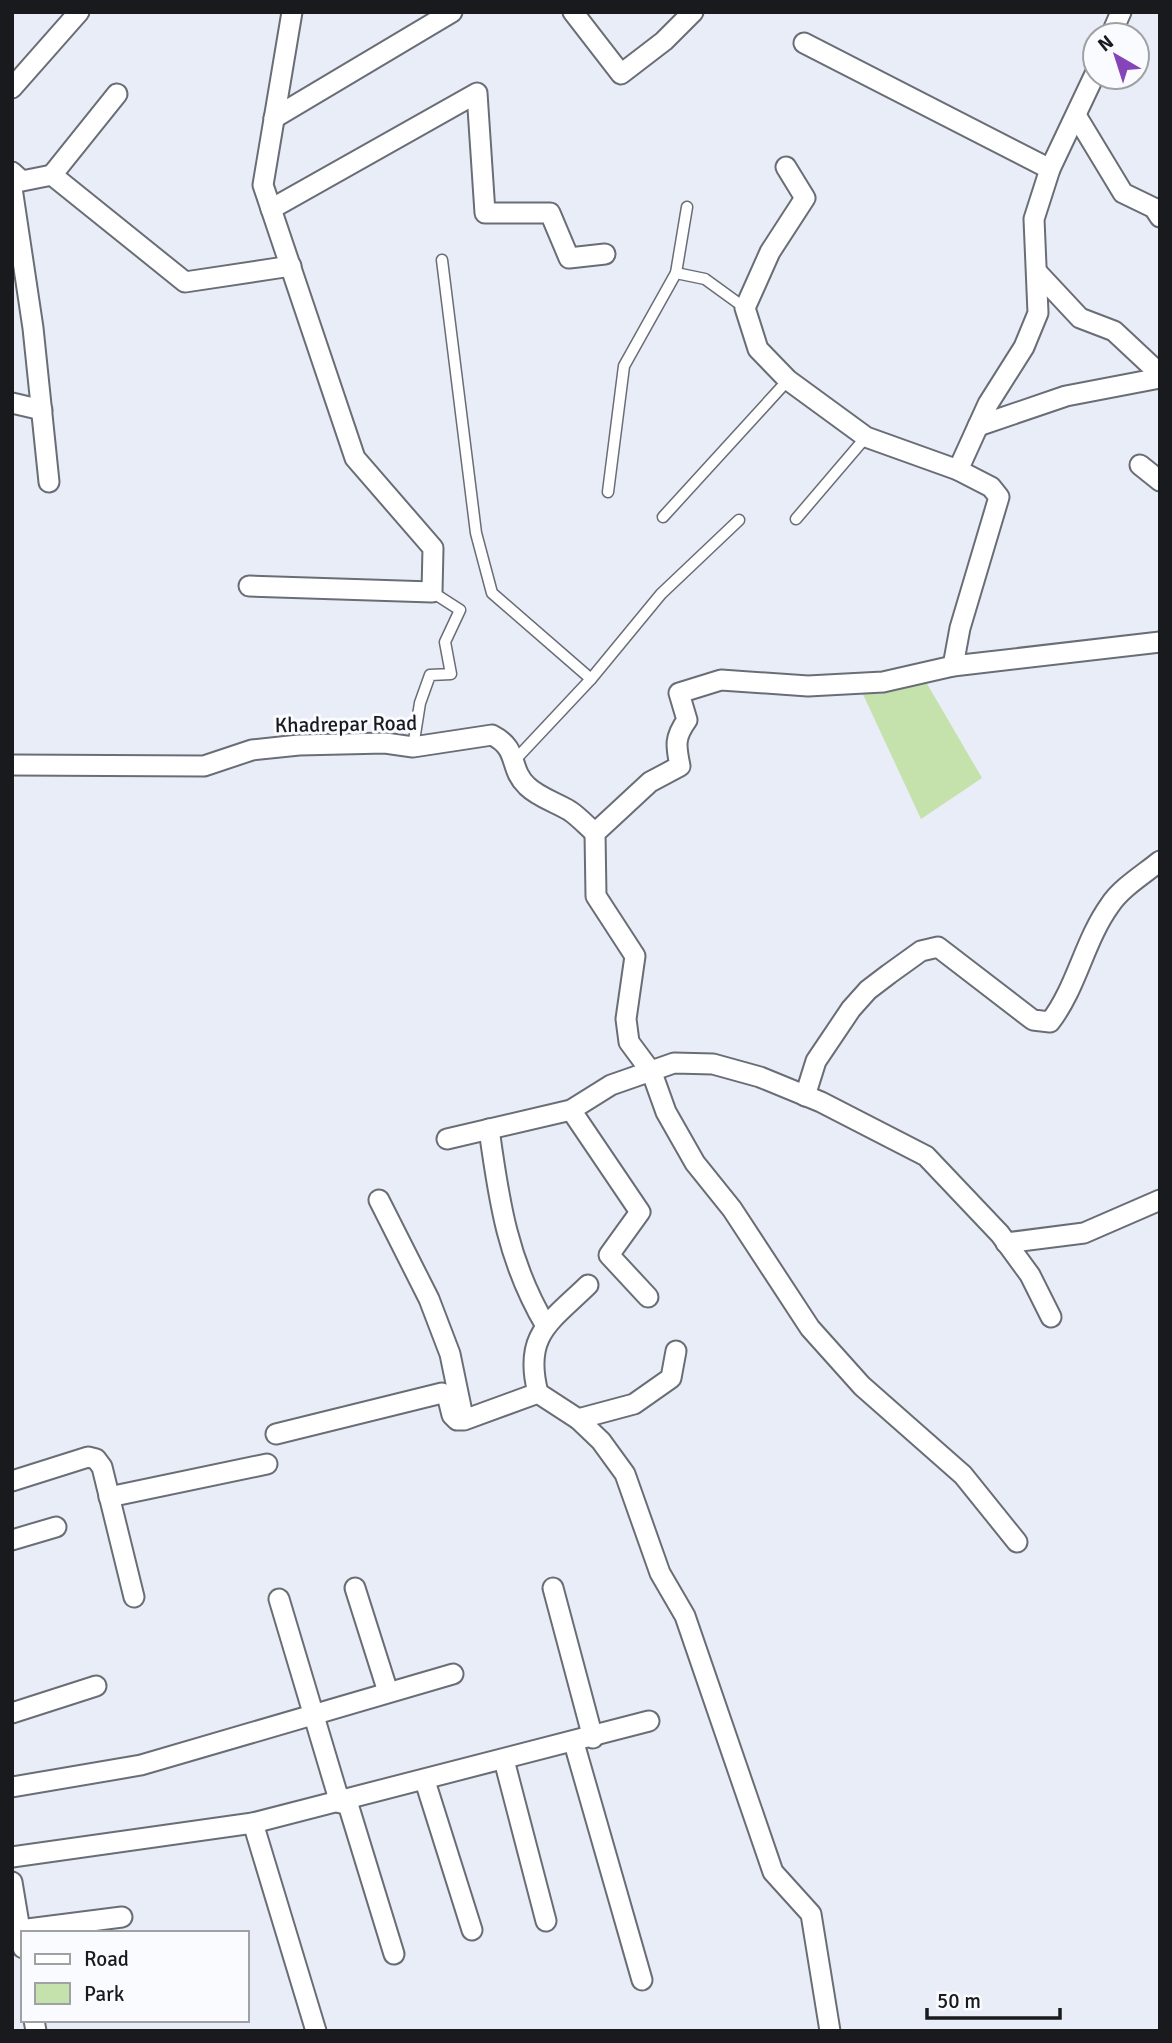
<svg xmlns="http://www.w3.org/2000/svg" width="1172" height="2043" viewBox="0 0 1172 2043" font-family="Signika,sans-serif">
  <rect width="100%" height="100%" fill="#e9edf7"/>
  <path fill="#c5e1ac" d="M926,682L982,778L921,819L861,690Z"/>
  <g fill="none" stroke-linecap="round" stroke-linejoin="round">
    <g stroke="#696d75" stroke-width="13">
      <g id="service">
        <path d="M442,260L476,533L492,593L591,679"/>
        <path d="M676,273L705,279L745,308"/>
        <path d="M608,492L624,366L676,273L687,207"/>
        <path d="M663,517L788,380"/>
        <path d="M796,519L866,437"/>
        <path d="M413,747L420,703L430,675L451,674L445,642L460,610L432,592"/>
        <path d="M515,760L591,679L661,594L739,520"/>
      </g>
    </g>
    <g stroke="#696d75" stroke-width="23">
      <g id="minor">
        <path d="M573,12L621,74L664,41L693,12"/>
        <path d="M1111,35L1121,12"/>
        <path d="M804,43L1050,169"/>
        <path d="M12,88L79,12"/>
        <path d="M1077,117L1123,193L1154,208L1160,217"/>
        <path d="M274,118L452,12"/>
        <path d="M786,167L805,198L770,252L745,308L758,349L788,380L866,437L958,470"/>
        <path d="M12,172L22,181L52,175L185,282L291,266"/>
        <path d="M52,175L117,94"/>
        <path d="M12,188L33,328L49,482"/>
        <path d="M271,209L477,93L485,213H550L569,258L605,254"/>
        <path d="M1037,272L1080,318L1114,331L1160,374"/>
        <path d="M12,403L42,410"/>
        <path d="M978,426L1066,396L1160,378"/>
        <path d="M1140,465L1160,481"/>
        <path d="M249,586L432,592L433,548L355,458L263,185L292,12"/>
        <path d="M953,666L960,628L999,497L991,487L958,470L988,404L1024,347L1038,313L1034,219L1050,169L1095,74"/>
        <path d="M12,765L204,766L252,750L299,745L385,743L413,747L492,735C520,749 508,768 527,786C538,797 557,803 570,811C579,817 587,826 595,833"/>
        <path d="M805,1096L816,1061L851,1009L868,990L889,974L921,951L938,947L1033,1020L1050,1022C1077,987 1084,941 1110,905C1121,888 1144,874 1160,861"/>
        <path d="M571,1110L640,1212L609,1255L648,1297"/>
        <path d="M489,1129C499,1202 508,1262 546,1326"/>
        <path d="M447,1139L571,1110L611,1085L674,1063L713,1064L760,1077L821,1102L926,1156L1000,1234L1030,1275L1051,1317"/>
        <path d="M379,1200L429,1299L450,1354L462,1412"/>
        <path d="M1006,1243L1084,1233L1160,1200"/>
        <path d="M588,1285C550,1322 523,1335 538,1393L578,1419L601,1441L625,1474L660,1573L685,1616L773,1872L811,1914L830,2031"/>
        <path d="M578,1419L634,1404L671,1378L676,1351"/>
        <path d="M276,1434L442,1393L447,1395L452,1415L457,1420H464L538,1393"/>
        <path d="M12,1481L88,1457L96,1459L102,1467L134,1597"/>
        <path d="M109,1497L267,1464"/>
        <path d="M12,1540L56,1527"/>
        <path d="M1017,1542L963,1475L862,1386L810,1328L732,1209L695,1163L666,1112L652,1073L629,1042L626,1019L635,956L596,896L595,833L650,782L680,766C676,746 674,738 687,720L679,693L721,680L808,686L883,682L953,666L1160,642"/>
        <path d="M355,1588L388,1692"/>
        <path d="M553,1588L593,1738"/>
        <path d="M279,1599L340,1803"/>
        <path d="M12,1713L96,1686"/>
        <path d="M574,1743L642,1980"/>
        <path d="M504,1760L546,1921"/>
        <path d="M425,1781L472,1930"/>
        <path d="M12,1787L141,1765L453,1674"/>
        <path d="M347,1801L394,1954"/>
        <path d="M253,1823L316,2031"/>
        <path d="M12,1857L253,1823L649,1721"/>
        <path d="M12,1882L23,1948"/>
        <path d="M20,1930L122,1917"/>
        <path d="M34,2020L36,2031"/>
      </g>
    </g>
    <use href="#service" stroke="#fff" stroke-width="10"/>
    <use href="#minor" stroke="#fff" stroke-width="19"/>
  </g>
  <g text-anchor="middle" stroke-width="6" stroke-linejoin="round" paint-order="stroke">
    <g font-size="21" fill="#191a1d" stroke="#f9fbfe">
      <text transform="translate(346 724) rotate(-1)" y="7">Khadrepar Road</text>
    </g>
  </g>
  <rect width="1172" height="2043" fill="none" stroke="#191a1d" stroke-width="28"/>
  <rect x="21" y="1931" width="228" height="91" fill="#f9fbfe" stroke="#9fa1a4" stroke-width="2"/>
  <rect x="35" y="1954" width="35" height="10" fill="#ffffff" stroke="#9fa1a4" stroke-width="2"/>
  <text x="84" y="1966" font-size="21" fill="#191a1d">Road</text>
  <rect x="35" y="1983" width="35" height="21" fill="#c5e1ac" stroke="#9fa1a4" stroke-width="2"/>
  <text x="84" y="2001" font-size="21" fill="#191a1d">Park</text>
  <g transform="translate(1116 56) rotate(321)"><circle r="33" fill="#f9fbfe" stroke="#9fa1a4" stroke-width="2"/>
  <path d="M0-5L12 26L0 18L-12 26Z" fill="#8544b8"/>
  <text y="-10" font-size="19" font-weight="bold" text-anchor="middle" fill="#191a1d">N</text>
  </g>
  <path d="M927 2008v10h133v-10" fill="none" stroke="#191a1d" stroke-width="3.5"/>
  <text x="937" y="2008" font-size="21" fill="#191a1d" stroke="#f9fbfe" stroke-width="5" paint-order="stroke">50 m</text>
</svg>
